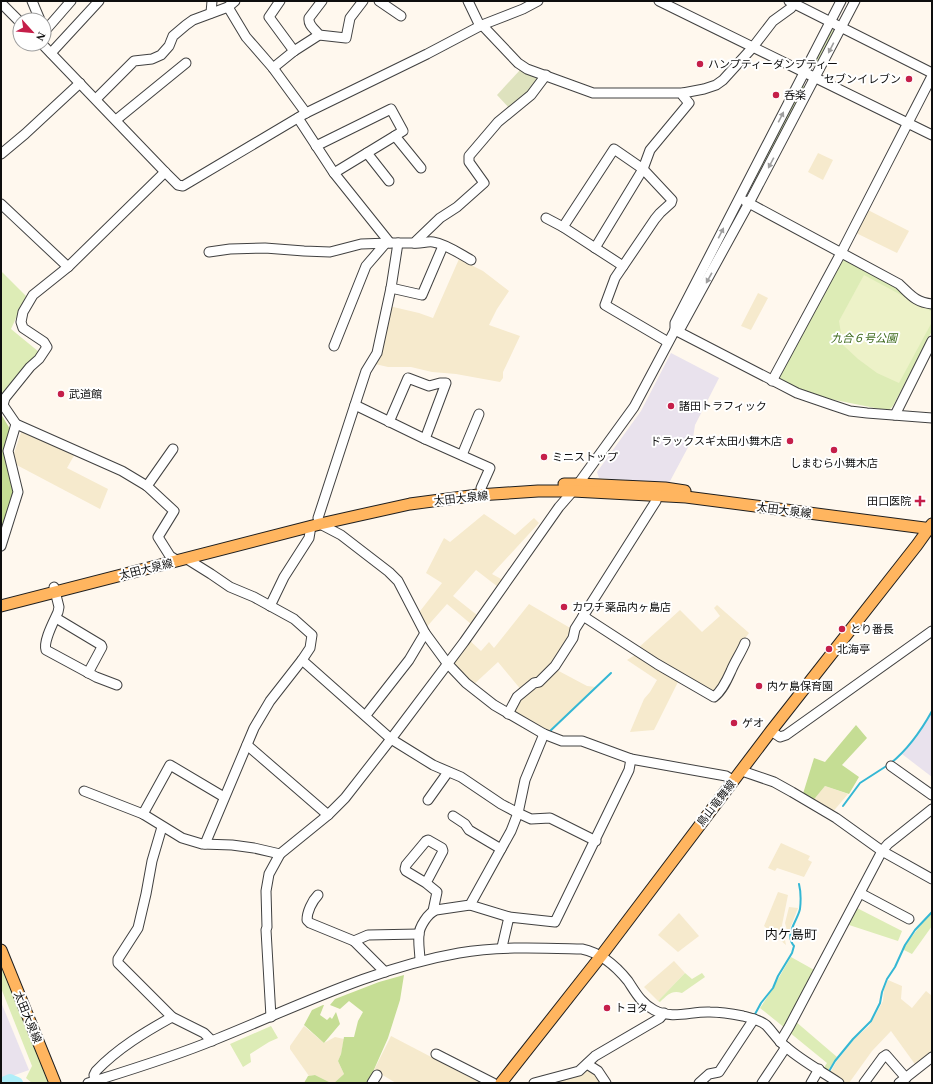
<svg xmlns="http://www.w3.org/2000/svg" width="933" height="1084" viewBox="0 0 933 1084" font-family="'Times New Roman','Noto Sans JP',serif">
  <rect width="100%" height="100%" fill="#fff8ee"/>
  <g fill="#e9e2ed">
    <path d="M671,353L719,378L695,425L693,438L669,483L599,478L597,472L641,411Z"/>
    <path d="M932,712V777L902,754L918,735Z"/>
    <path d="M1,1002L29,1070L1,1080Z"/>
  </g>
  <g fill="#f6eacd">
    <path d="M818,153L833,160L823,180L808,172Z"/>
    <path d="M866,209L909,231L897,253L854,232Z"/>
    <path d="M459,259L483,271L509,291L497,309L489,325L520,336L503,372V378L500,382L456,374L432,372L411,367H388L375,364L389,306L419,313L433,318Z"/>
    <path d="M758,293L768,298L751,330L741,326Z"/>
    <path d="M23,427L76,452L67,468L108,489L100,509L11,462Z"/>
    <path d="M484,514L515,535L534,518L539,523L492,574L503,580L498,587L476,570L453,596L477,615L471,624L447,604L424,630L417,615L442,583L426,573L444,538L450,542Z"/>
    <path d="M529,604L572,629L570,639L555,666L522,691L498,662L471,687L447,663L468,639L481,651L489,642L494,648Z"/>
    <path d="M717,605L749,633L742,642L728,672L712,695L636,650L680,610L702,632L720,616L714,608Z"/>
    <path d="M635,655L679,680L654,730L630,732L644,699L650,692L657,680L627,660Z"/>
    <path d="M555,669L587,686L596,687L547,734L511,713L520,696Z"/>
    <path d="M825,786L848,794L831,814L811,803Z"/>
    <path d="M781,843L810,856L808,860L812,862L804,877L777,868L775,871L768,868Z"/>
    <path d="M778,892L788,895L782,925L786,945L764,926Z"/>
    <path d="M789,907L798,908L788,934L785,923Z"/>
    <path d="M679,913L699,936L678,952L658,935Z"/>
    <path d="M674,961L685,973L658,1001L644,987Z"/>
    <path d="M888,980L902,986L901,999L912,1008L926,991L932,996V1055L917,1067L891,1031L872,1051L849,1083H842L830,1073L836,1062L855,1038L869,1026L876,1014L883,1001L884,989Z"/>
    <path d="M304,1026L324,1043L335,1037L344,1039L341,1054L338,1061L344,1074L334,1083H331L315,1075L309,1076L290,1049V1046Z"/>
    <path d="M391,1036L481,1083H396L374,1070Z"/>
    <path d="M586,1069L594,1073L601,1083H550L579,1076Z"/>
  </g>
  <g fill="#ddecb6">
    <path d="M831,29L834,30L835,34L816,67L813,65Z"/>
    <path d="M803,85L806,87L752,193L749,184L801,86Z"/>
    <path d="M841,258L932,307V331L893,406L889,410H885L825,398L804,391L780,380L779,375Z"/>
    <path d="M1,271L26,296L11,329L39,352L1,396Z"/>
    <path d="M855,907L902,931L898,941L846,924Z"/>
    <path d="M932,911V926L912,954L902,949Z"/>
    <path d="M791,957L816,971L785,1028L760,1008C772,991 780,975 791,957Z"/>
    <path d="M1,964L49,1082L48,1083H32L26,1078L32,1066L1,988Z"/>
    <path d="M685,973L692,979L702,973L705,977L682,993C671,990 668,995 660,1002L658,1001Z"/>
    <path d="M795,1021L837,1057L827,1072L823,1069L827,1063L789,1032Z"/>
    <path d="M271,1026L278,1038L269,1042L250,1054L251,1062L243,1067L230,1044Z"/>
  </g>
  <g fill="#c5dd94">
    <path d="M1,414L13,434L6,459L16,493L1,540Z"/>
    <path d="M856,725L867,738L842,765L859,777L849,794L825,786L811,803L802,797L814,758L825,762Z"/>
    <path d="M404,975L400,1000L388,1038L368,1083H334L344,1074L338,1061L341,1054L344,1037H354L358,1021L363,1012L349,1001L340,1009L330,1005L335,999L379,982Z"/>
    <path d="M323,1005H324L320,1015L327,1020L330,1017L332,1019L336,1012L340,1024L324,1043L304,1025L312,1010Z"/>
    <path d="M315,1075L331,1083H304L308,1076Z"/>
  </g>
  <path fill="#dee2be" d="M520,70L535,76L541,80L510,109L497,95Z"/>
  <path fill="#edf2c8" d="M864,275L931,311L932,322L899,383L877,373L858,359L843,345L839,321Z"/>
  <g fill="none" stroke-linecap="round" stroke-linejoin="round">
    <g stroke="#34b7d4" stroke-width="2">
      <path d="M548,733L611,673"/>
      <path d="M891,763C907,750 922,729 932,711"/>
      <path d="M843,806L860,783L888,765"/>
      <path d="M754,1016L761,1003L773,988L778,976L792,953L794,946C784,934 797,922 800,909C801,900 801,892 799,884"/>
      <path d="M828,1073L835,1061L853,1039L871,1021L880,1003L882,992L887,979L895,967L905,945L915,930L932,912"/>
    </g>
    <path stroke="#b0eef9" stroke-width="12" d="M3,1083L10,1080L17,1083"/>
    <g stroke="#414141" stroke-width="11">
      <g id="minor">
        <path d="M32,1L40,20"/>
        <path d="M280,1L269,17L294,51"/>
        <path d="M379,1L401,16"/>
        <path d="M468,1L480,26"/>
        <path d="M659,1L932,135"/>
        <path d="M789,1L932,73"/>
        <path d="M1,3L20,22"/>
        <path d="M228,7L246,37L273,68L306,113"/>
        <path d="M211,13L212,1"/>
        <path d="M482,25L518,63L527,69L593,93H683L704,89L716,85L723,80L753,47L773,21L791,8L794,4"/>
        <path d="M44,32L71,1"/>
        <path d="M319,35C315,29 308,26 309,18L322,1"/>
        <path d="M42,44L165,172L178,185L183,186L306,113L427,54L482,25L523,9L538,1"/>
        <path d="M51,53L99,1"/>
        <path d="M273,68L294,51L319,35L346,38L350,18L363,1"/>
        <path d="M96,99L134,61L152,59L161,55L169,46L173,36L186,25L193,20L228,7L235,1"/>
        <path d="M298,118L334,173L390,243"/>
        <path d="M116,120L186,63"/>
        <path d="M395,136L421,168"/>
        <path d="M316,146L391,109L403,131L334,173"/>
        <path d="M367,153L389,181"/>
        <path d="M1,154L25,134L80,83"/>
        <path d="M165,172L68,267L33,295L23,312L21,322L23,328L44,342L47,347L39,359L30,367L5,398L3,405L16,424L122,471L147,486L174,511L158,537L170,556L178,561"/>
        <path d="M745,201L899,284C911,295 915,302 932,304"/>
        <path d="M1,204L68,267"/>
        <path d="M546,218L563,227L623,266"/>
        <path d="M563,227L614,149L643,169L672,200L671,203L660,213L655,219L615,278L605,305L668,342"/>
        <path d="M414,243C420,244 427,241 433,242C446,244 460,254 471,260"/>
        <path d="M595,248L643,169L650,150L689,103L683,96V93"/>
        <path d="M209,252L230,249L265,248L304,251L330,252L361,244L390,243H414L440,218L457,207L484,183L469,162V156L498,122L531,95L546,75"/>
        <path d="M391,288L422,295L443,246"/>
        <path d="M675,330L681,327L749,203L855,1"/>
        <path d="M675,330L797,393L832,405L850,411L867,413L932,418"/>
        <path d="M334,346L366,266L385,244"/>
        <path d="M772,381L841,253L932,76"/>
        <path d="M355,405L425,439L490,468L481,488"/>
        <path d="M895,415L932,341"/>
        <path d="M389,422L408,378L429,386L440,383H446L425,439"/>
        <path d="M462,455L479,414"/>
        <path d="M147,486L173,449"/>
        <path d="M318,518L366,371L377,353L391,288L398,243"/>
        <path d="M320,524L341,535L389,572L398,581L425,633L447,663L466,683L494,705L544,734L562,741H582L631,759L726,776L734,781"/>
        <path d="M1,546L18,492L8,451L16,424"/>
        <path d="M187,559L211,574L230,587L254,597L294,619L312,635L310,648L302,660L270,701L254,728L205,844"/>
        <path d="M54,587L59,607L58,612C54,621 43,641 46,650L96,677L117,685"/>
        <path d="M270,606L284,577L309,538L311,526"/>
        <path d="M583,616L657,664L714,697C722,691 727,680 731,671C735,661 741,653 745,643"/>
        <path d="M56,618L101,645L102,647L88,673"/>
        <path d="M302,660L391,739L433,765L461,777L501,804L518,813L531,819L550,818L596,841"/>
        <path d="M508,714L517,697L534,683L539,682L555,666L573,638L575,629L656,501L658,489"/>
        <path d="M366,715L409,660L425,633"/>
        <path d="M771,731L780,737L786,735L932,631"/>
        <path d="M247,745L328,815"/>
        <path d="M891,766L932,795"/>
        <path d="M742,771L774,782L792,792L836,818L882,851L932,879"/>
        <path d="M84,791L143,814L182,838L202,844L232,845L254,848L280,854"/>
        <path d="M428,800L448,772"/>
        <path d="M143,814L170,765L224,797"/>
        <path d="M453,816L465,824L469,830L501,849"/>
        <path d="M162,827L152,861L146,894L138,928L118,959V963L172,1017L204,1033L212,1041"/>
        <path d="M426,883L443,851L442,848L428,840L426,841L406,865L405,869L406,871L426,883L437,892L433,911"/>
        <path d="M860,893L909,919"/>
        <path d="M318,895C312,901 307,912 307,920L310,923L354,941"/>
        <path d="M470,905L509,917"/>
        <path d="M502,947L509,917L555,922L629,770L631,759"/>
        <path d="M420,961C420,953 418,944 419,935C419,927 428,913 436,910L470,905L511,831L518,813L525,780L544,734"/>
        <path d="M385,972L354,941L368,935L419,934"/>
        <path d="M271,1017L266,930L267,927L266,891L269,874L280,854L328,815L345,798L391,739L464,642L559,507L573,491L634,407L675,330V323L841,1"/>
        <path d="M780,1042L789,1027L882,851L888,844L932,809"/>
        <path d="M436,1054L493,1083"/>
        <path d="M587,1064L598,1071L606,1083"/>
        <path d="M95,1081L94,1075L96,1071C118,1048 145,1032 172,1017"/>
        <path d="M88,1083C130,1070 173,1057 214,1040C294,1008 373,968 459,953C500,946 541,948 582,949C601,953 616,966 628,981C636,993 641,1003 654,1010C673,1020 691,1011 710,1012C721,1012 733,1014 743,1016C751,1018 760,1020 766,1025C773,1032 778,1041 786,1047C802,1061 821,1071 839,1083"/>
        <path d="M372,1083L377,1075"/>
        <path d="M534,1083L579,1071L595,1056L660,1018L664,1013"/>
        <path d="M699,1083L709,1074L719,1072L754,1019"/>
        <path d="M762,1083L786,1047"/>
        <path d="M811,1083L819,1069"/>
        <path d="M864,1083L883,1057L886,1055L906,1078"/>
        <path d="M899,1083L932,1057"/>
      </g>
    </g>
    <g stroke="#1f1f1f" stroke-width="13">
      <g id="major">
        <path d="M564,484H579L665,488L685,491"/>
        <path d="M1,606L320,524L410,504L478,495L538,491H573L686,497L932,529"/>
        <path d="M1,950L55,1083"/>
        <path d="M501,1083L601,956L771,731L917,545L932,524"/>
      </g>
    </g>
    <use href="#minor" stroke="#fff" stroke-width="9"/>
    <use href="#major" stroke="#ffb55f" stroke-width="11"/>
  </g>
  <defs><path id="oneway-solid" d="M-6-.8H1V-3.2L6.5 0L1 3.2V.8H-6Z"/></defs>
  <g fill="#9f9f9f">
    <use href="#oneway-solid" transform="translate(831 48) rotate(117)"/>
    <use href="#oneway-solid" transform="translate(781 117) rotate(-63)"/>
    <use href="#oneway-solid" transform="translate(771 163) rotate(118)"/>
    <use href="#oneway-solid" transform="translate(721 233) rotate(-63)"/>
    <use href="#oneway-solid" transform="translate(709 278) rotate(119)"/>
  </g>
  <g fill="#c51f4a" stroke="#fff" stroke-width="1.5">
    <circle cx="700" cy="64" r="4"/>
    <circle cx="909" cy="79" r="4"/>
    <circle cx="776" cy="95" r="4"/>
    <circle cx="61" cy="394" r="4"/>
    <circle cx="671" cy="406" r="4"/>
    <circle cx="790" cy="441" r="4"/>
    <circle cx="834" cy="450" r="4"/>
    <circle cx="544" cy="457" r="4"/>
    <path d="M918 495h4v4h4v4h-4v4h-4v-4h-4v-4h4z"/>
    <circle cx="564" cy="607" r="4"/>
    <circle cx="842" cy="629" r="4"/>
    <circle cx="829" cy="649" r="4"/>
    <circle cx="759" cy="686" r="4"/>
    <circle cx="734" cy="723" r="4"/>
    <circle cx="607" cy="1008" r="4"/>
  </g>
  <g text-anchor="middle" stroke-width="4" stroke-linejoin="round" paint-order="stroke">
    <g font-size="11" fill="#0e0e0e" stroke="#fff" text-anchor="start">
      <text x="708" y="68">ハンプティーダンプティー</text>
      <text x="901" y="83" text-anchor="end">セブンイレブン</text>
      <text x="784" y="99">呑楽</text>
      <text x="69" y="398">武道館</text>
      <text x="679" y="410">諸田トラフィック</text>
      <text x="782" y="445" text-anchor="end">ドラックスギ太田小舞木店</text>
      <text x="552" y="461">ミニストップ</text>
      <text x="834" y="467" text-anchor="middle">しまむら小舞木店</text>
      <text x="911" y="505" text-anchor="end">田口医院</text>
      <text x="572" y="611">カワチ薬品内ヶ島店</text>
      <text x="850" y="633">とり番長</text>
      <text x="837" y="653">北海亭</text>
      <text x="767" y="690">内ケ島保育園</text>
      <text x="742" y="727">ゲオ</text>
      <text x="615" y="1012">トヨタ</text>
    </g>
    <g font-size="11" font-style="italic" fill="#3c691b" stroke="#fff">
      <text x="864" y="342">九合６号公園</text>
    </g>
    <g font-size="11" fill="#0e0e0e" stroke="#fff">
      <text transform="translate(461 498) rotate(-6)" y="4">太田大泉線</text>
      <text transform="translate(784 510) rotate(7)" y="4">太田大泉線</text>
      <text transform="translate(146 569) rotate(-14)" y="4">太田大泉線</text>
      <text transform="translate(716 803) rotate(-52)" y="4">鳥山竜舞線</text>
      <text transform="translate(28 1017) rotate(68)" y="4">太田大泉線</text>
    </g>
    <g font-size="13" fill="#0e0e0e" stroke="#fff">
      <text x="791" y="939">内ケ島町</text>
    </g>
  </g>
  <rect width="933" height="1084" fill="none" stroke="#0e0e0e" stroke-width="4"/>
  <g transform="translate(32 32) rotate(117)"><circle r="19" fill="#ffffff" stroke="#9f9f9f"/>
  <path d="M0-3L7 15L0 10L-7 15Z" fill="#c51f4a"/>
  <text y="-6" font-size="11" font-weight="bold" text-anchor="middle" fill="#0e0e0e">N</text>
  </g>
</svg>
